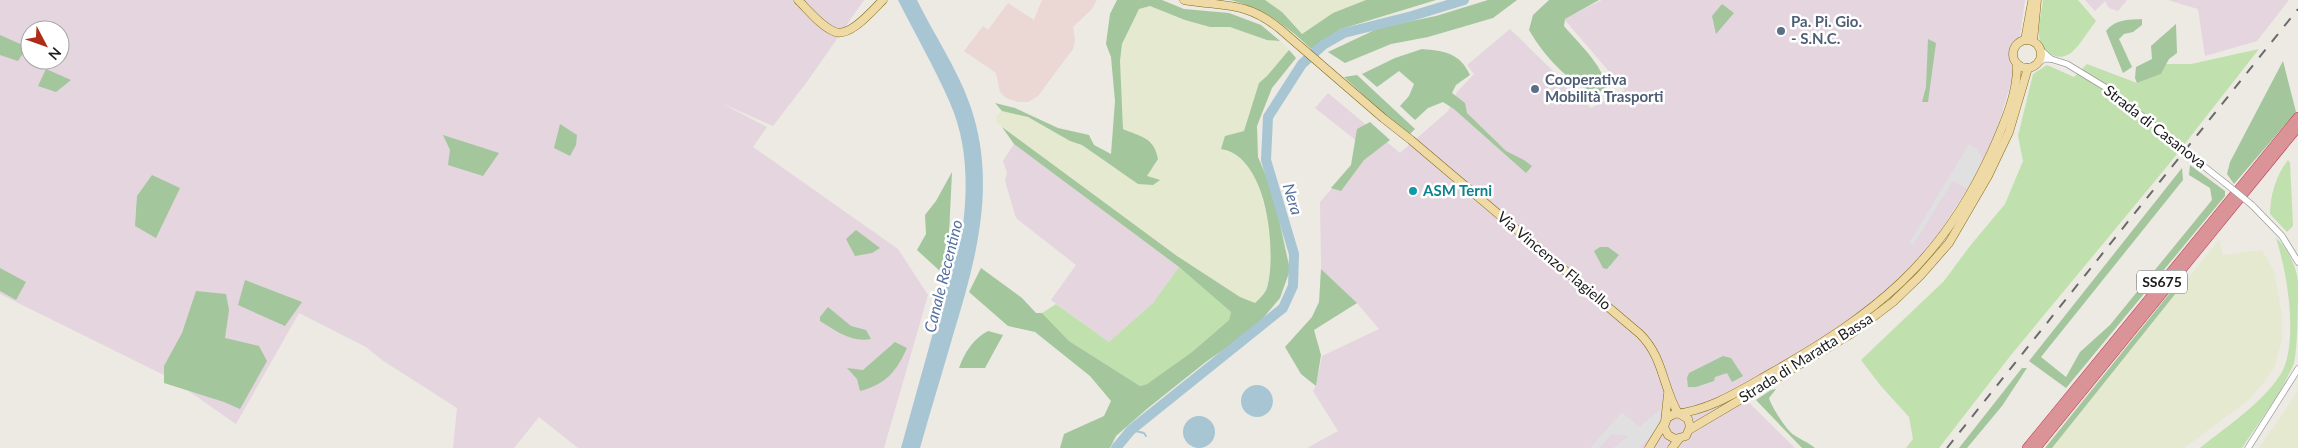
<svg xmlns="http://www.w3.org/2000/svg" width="2298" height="448" viewBox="0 0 2298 448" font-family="Lato,sans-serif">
  <rect width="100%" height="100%" fill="#eceae3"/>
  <path fill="#ebd7d3" d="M1042,0H1097L1091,10L1073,27L1075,40L1073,49L1038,96L1028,102H1018L1006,98L1000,92L996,73L964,51L983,26L988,30L1008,3L1034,20Z"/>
  <g fill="#e4d5df" fill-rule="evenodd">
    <path d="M0,0H864L809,79L773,126L721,103L767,127L753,147L898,249L928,295L884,448H578L539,417L514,448H453L457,408L382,360L366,347L299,313L236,424L170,378L0,294ZM30,30H60V60H30Z"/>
    <path d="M1602,0H2025L2020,36L2010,46L2009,58L2014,72L1996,134L1973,180L1934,241L1888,292L1814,345L1735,389L1795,448H1307L1338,431L1313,391L1316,386L1322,356L1379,329L1357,303L1321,269V261L1320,202L1367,149L1315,108L1328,93L1400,153L1448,111L1457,92L1474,74L1467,65L1510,29L1591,108L1625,90L1564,19Z"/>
    <path d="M2085,0H2127L2118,11L2109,8L2105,1L2095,11Z"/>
    <path d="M2168,0H2289L2257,41L2205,56L2198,9Z"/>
    <path d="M1014,144L1179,267L1153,303L1109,342L1051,300L1076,265L1016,218L1005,181L1007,172L1003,161Z"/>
  </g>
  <g fill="#e4e9d0">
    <path d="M1265,0H1366L1333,13L1302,34L1282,12Z"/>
    <path d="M1150,6L1185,20L1210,27H1230L1267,40L1280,41L1289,50L1267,76L1259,83L1244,131L1225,136L1222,149L1229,150L1244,160L1256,179L1269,222L1272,248L1267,290L1255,303L1240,297L1177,256L996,122V116L1002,111L1028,117L1070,141L1082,145L1117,170L1147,176L1158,159L1146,138L1123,129L1120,61L1122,44L1131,22L1139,9Z"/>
    <path d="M2219,240L2223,255L2262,250L2274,271L2282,316V338L2275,366L2263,383L2247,401L2184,448H2052Z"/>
    <path d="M2298,391V448H2259Z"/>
  </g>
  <g fill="#c0e0ae">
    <path d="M2043,0H2078L2096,21C2088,31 2081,44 2072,52C2058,64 2040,51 2039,35C2038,24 2042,11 2043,0Z"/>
    <path d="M2259,49L2169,164L2011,355L1939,448H1906L1913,439L1909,417L1880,385L1861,360L1944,281L1970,246L2005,204L2023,161L2018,136L2033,74L2047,65L2074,77L2087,64L2137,83L2161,74L2166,64H2191Z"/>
    <path d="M2288,160L2290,163L2293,226L2287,232L2270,214C2270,196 2276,175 2288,160Z"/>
    <path d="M2276,238C2287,247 2297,268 2298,282C2298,300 2298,346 2294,363C2281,394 2260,420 2242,448H2200C2226,427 2268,399 2283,370C2298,337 2287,272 2276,238Z"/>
    <path d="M1179,267L1231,312L1229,320L1192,352L1147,384L1140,386L1069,341L1042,313L1056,304L1109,342L1153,303Z"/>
  </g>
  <g fill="#a3c69c">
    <path d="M1117,0H1162L1184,9L1229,13L1261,25L1280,41L1267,40L1230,27H1210L1185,20L1150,6L1139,9L1122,44L1120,61L1123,129C1141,137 1154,137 1158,159L1147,176L1160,180L1153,185L1138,184L1082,145L1070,141L1028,117L1002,111L995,103L1015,108L1058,128L1089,135L1094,145L1111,154L1115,101L1111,57L1106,44L1110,14Z"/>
    <path d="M1230,0H1265L1282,12L1302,34L1333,13L1366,0H1436L1341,29L1311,49C1287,25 1262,8 1230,0Z"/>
    <path d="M1488,0H1517L1493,18L1428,37L1391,44L1345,63L1328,52L1379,28L1436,16Z"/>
    <path d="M1549,0H1599L1565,19L1564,26C1579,44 1601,63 1607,87L1596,94C1568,82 1544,56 1529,30L1533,15Z"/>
    <path d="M1722,4L1734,13L1716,34L1712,16Z"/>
    <path d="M2142,19V25L2133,32L2124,34L2119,39L2132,67L2123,73L2106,31C2116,19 2127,20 2142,19Z"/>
    <path d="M2176,24L2177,53L2169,59L2161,74L2137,83L2135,78L2136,67L2152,59L2151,46Z"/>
    <path d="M0,35L27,47L18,61L0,55Z"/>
    <path d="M1928,39L1936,43L1928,102H1922L1926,87Z"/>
    <path d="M1422,49C1445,51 1460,53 1470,75L1456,85L1452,93L1465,103L1467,113L1506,151L1524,160L1532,166L1526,173L1454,109L1443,102L1428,108L1415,120L1400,106L1409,96L1414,84L1399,71L1377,87L1362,74L1395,58Z"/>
    <path d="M1289,50L1296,58L1272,88L1257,126L1258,157L1273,192L1290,270L1280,298L1255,328L1207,361L1148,408L1116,436L1110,448H1060L1064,434L1104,416L1111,401L1090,376L1035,332L1008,326L969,292L981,268L1022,298L1036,313H1042L1069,341L1140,386L1147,384L1192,352L1229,320L1231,312L1179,267L1014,144L1002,127L1177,256L1240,297L1255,303C1259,299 1265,294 1267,288C1277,252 1268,156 1221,149L1225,136L1244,131L1259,83L1267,76Z"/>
    <path d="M2283,61L2296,112L2234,184L2227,174L2230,162Z"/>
    <path d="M46,69L71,80L56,92L38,86Z"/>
    <path d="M1357,75L1415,129L1408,136L1344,77Z"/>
    <path d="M1370,122L1390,140L1364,160L1341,191L1331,188L1351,165L1357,129Z"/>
    <path d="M560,124L577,135L576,145L570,156L554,148Z"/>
    <path d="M443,135L499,153L483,176L448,165L450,150Z"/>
    <path d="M2190,165L2225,191V196L2066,388L2029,361L2182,168L2183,180L2041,357L2066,377L2080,352L2110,325L2212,200L2210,188L2189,175Z"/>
    <path d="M952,172L948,254L941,272L917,250L926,234L925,215L936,201Z"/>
    <path d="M152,175L180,188L156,238L135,226L137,196Z"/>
    <path d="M856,230L880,248L872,253L855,256L846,239Z"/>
    <path d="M1600,247H1608L1619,255L1607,269L1603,268L1594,251Z"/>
    <path d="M0,268L26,282L16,300L0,291Z"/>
    <path d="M1321,269L1357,303L1314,330L1321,355L1316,386L1301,374L1285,347L1312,317L1319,302Z"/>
    <path d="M2182,278L2184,283L2052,448H2045Z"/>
    <path d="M245,280L302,302L285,326L238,305Z"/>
    <path d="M196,291L226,294L229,310L225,338L259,346L267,361L240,409L224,402L164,383V366L182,333Z"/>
    <path d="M828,307L851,326L866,330L871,339C852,343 836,331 820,321V317Z"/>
    <path d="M988,331L1003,335L985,368H959C964,353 974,338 988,331Z"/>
    <path d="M895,342L907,348C896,372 886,384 860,391L857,379L847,368L863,370Z"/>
    <path d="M1723,356L1731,358L1743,376L1732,382L1727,373L1715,377L1714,381L1696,387H1688L1687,378L1689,373Z"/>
    <path d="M2022,368H2027L2002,406L1967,448H1959Z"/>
    <path d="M1776,389L1769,398C1771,406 1787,431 1794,435C1801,440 1808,442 1815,448H1802L1756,400L1771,390Z"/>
  </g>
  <g fill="#e0e0e0">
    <path d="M1969,144L1977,149L1982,157L1981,163L1973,180L1967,189L1953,181L1913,245L1909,243Z"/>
    <path d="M1661,409L1659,426L1639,448H1613L1628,436L1612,434L1599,448H1590L1622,412L1639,427Z"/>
  </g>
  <g fill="#a8c5d4">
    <path d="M898,0H917C934,35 957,68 970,105C997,181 977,257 954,332C943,370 931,409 920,448H901L963,225C968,185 967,141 950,103C935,68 915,34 898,0Z"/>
    <circle cx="1257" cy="401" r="16"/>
    <circle cx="1199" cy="432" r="16"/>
  </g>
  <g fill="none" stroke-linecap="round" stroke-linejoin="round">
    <path stroke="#a8c5d4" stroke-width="2" d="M1131,430L1144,433L1146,436"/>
    <path stroke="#a8c5d4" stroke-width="10" d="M1116,448L1131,430L1283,308L1293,286L1294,254L1266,160L1268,117L1302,64L1323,45L1344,33L1412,16L1464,0"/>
    <g stroke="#9d9d9d" stroke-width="7">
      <g id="minor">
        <path d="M2041,50L2051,59"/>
        <path d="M2037,64L2044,59H2051L2067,64L2108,89L2180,146"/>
        <path d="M2197,161L2225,183"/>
        <path d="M2252,205L2282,236L2298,262"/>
        <path d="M2248,448L2298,369"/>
      </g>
    </g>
    <g stroke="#816b12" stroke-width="9">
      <g id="major">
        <path d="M798,0C808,10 820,25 833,31C848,40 873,10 883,0"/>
        <path d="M1184,0C1224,7 1246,1 1280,29L1383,118L1411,140L1640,334C1664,358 1662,386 1678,413"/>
        <circle cx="2027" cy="54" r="14"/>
        <path d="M2025,40L2032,2"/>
        <path d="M2033,41L2037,0"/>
        <path d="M1678,413L1688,419L1690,427L1686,436L1675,439L1668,435L1664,427L1667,418L1674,414C1709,411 1741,390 1771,373C1875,314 1941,263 1992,151C2004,124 2018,93 2017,64"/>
        <path d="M1689,430L1851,334L1893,302L1920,276L1949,243L1988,176L2009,132L2028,68"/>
        <path d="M1649,448L1665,422L1668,394"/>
        <path d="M1672,448L1679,439"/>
      </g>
    </g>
    <g stroke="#c03956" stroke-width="10">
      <g id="highway">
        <path d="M2027,448L2298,117"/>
        <path d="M2036,448L2298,127"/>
      </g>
    </g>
    <use href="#minor" stroke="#fff" stroke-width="5.5"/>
    <use href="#major" stroke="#efd9a4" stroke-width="8"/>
    <use href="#highway" stroke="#da9397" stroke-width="9"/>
    <path stroke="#6a6a6a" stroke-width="2" stroke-dasharray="10 10" stroke-linecap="butt" d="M1947,448L2298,9"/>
    <g stroke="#9d9d9d" stroke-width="7" stroke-linecap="butt">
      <g id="minor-bridge">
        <path d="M2180,146L2197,161"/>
        <path d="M2225,183L2252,205"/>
      </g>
    </g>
    <use href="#minor-bridge" stroke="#fff" stroke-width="5.5"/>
  </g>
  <g fill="#5c6f8a" stroke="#fff" stroke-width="2">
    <circle cx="1781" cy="31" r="5"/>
    <circle cx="1535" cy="89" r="5"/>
  </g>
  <circle fill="#0f9aa8" stroke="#fff" stroke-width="2" cx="1413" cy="191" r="5"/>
  <g text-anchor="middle" stroke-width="5" stroke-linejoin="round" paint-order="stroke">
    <rect fill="#fff" stroke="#606060" stroke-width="1" x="2137" y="270.5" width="50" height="23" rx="4"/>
    <g font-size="14" font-weight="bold" fill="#1c1c1c">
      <text x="2162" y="287">SS675</text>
    </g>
    <g font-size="15" font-weight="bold" fill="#4e5e75" stroke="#fff" text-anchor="start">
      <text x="1791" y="27">Pa. Pi. Gio.<tspan x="1791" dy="17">- S.N.C.</tspan></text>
      <text x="1545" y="85">Cooperativa<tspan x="1545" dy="17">Mobilità Trasporti</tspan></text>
    </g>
    <g font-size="15" fill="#1c1c1c" stroke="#fff">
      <text transform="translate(2155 127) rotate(38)" y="5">Strada di Casanova</text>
      <text transform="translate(1554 261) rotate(40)" y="5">Via Vincenzo Flagiello</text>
      <text transform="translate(1806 358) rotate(-32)" y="5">Strada di Maratta Bassa</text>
    </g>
    <g font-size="15" font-weight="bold" fill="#0d838f" stroke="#fff" text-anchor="start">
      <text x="1423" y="196">ASM Terni</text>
    </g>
    <g font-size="16" font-style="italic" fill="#55709f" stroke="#fff">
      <text transform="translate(1293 199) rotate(73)" y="6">Nera</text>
      <text transform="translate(943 276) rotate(-76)" y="6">Canale Recentino</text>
    </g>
  </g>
  <g transform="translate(45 45) rotate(131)"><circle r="24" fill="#ffffff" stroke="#a4a4a4"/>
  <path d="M0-4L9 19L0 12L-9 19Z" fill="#af2c18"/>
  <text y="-8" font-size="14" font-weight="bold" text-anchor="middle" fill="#1c1c1c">N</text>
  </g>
</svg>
